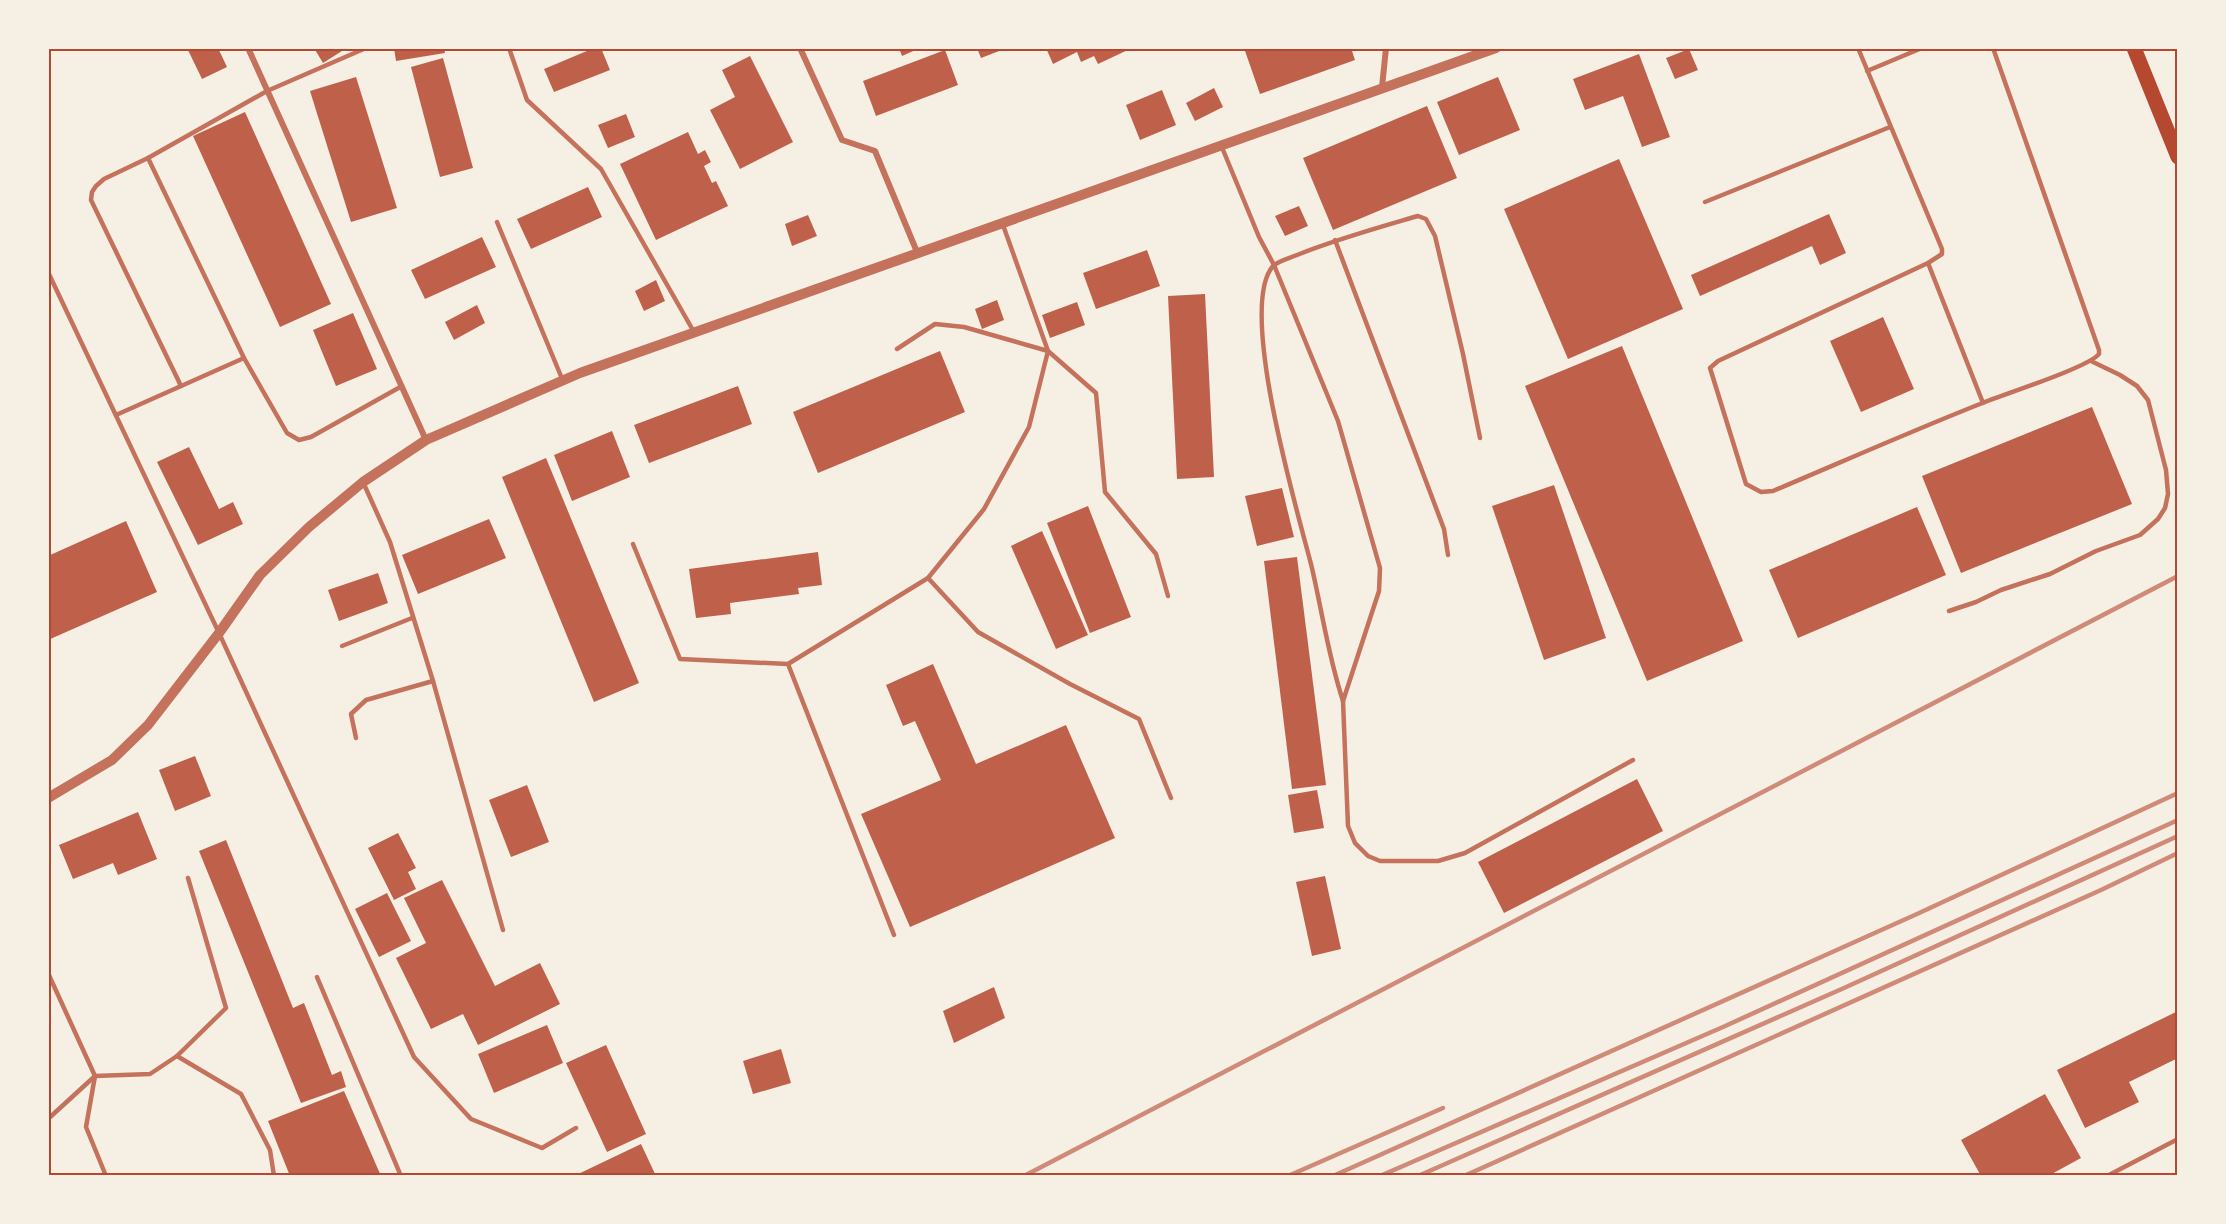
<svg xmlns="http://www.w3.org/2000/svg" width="2226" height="1224" viewBox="0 0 2226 1224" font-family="Arial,sans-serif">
  <rect width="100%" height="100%" fill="#f6efe4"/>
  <g fill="#bf614a">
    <path d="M187,48H218L227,67L202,79Z"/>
    <path d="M314,48H340L342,51L323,63Z"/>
    <path d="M394,48H444L445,53L396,61Z"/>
    <path d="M594,48H601L610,70L554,92L544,69Z"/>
    <path d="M899,48H920L902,56Z"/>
    <path d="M977,48H1007L981,58Z"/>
    <path d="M1046,48H1132L1098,64L1094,56L1081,62L1077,52L1053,64Z"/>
    <path d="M1244,48H1351L1355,60L1260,94Z"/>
    <path d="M1689,49L1698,70L1675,79L1666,58Z"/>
    <path d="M945,50L958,85L876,116L863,81Z"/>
    <path d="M1639,54L1670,137L1642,147L1623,96L1585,110L1573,79Z"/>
    <path d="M750,56L793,142L740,169L710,110L735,97L722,70Z"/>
    <path d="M443,58L473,168L440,177L411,67Z"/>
    <path d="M356,77L397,208L351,222L310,91Z"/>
    <path d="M1498,77L1520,130L1459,155L1437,102Z"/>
    <path d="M1214,88L1223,107L1195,121L1186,103Z"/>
    <path d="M1162,90L1176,125L1140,140L1126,105Z"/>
    <path d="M1427,106L1457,178L1333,230L1303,158Z"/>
    <path d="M245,112L331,304L280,327L193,136Z"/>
    <path d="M626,114L635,137L608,148L598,125Z"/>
    <path d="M688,132L698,154L705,150L711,162L704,166L712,183L716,181L728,206L656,240L620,164Z"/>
    <path d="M1619,159L1683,309L1568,359L1504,209Z"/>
    <path d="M588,187L602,217L531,249L517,219Z"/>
    <path d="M1299,206L1308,226L1285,236L1275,216Z"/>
    <path d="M1829,214L1846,253L1820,265L1812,246L1700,296L1691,275Z"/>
    <path d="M808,215L817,236L792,246L785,224Z"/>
    <path d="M482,237L496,267L425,299L411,270Z"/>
    <path d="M1147,250L1160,286L1096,309L1083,273Z"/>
    <path d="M656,280L665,301L644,311L635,291Z"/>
    <path d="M1205,294L1214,477L1177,479L1168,296Z"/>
    <path d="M997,300L1004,320L982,329L975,309Z"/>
    <path d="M1077,302L1085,325L1050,338L1042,315Z"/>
    <path d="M477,305L485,323L454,340L445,322Z"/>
    <path d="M353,313L377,369L336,386L313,330Z"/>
    <path d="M1883,317L1914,389L1861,412L1830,341Z"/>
    <path d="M1622,346L1743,641L1647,681L1525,386Z"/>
    <path d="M940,351L965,412L818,473L793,412Z"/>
    <path d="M738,386L752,424L649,463L634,425Z"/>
    <path d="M2092,407L2132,504L1961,573L1922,476Z"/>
    <path d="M612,431L630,477L572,501L554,455Z"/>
    <path d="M189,447L219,509L233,502L243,524L198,545L157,462Z"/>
    <path d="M546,458L639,683L594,702L502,477Z"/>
    <path d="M1554,485L1606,638L1544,660L1492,506Z"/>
    <path d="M1282,488L1294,537L1257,546L1245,496Z"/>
    <path d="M1088,506L1131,617L1090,633L1047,523Z"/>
    <path d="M1917,507L1946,575L1798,638L1769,570Z"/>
    <path d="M489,519L506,558L418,594L402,555Z"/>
    <path d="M126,521L157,592L48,640V556Z"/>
    <path d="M1042,531L1088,635L1056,649L1011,546Z"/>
    <path d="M818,552L822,585L798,588L799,594L730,603L731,614L696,618L689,569Z"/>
    <path d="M1297,557L1326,785L1292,789L1264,561Z"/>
    <path d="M378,573L388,603L339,621L328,590Z"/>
    <path d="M933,664L976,764L1066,725L1115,838L910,927L861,814L941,780L915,721L903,726L886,685Z"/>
    <path d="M195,756L211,796L175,811L159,770Z"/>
    <path d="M1637,779L1663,831L1504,913L1478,862Z"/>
    <path d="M527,785L549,842L511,857L489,800Z"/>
    <path d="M1317,790L1324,828L1294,833L1288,795Z"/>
    <path d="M138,812L157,859L118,875L113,863L73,879L59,845Z"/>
    <path d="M398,833L416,868L408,872L416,889L394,900L368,848Z"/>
    <path d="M226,840L293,1008L304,1003L332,1075L341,1071L346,1087L301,1103L199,851Z"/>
    <path d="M1325,876L1341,949L1312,956L1296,882Z"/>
    <path d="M442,880L495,986L540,963L560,1004L478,1045L463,1014L431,1029L396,958L426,943L404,898Z"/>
    <path d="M387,893L411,941L379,957L355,909Z"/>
    <path d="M994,987L1005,1018L954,1043L943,1011Z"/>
    <path d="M2178,1011V1058L2129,1082L2139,1102L2085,1128L2057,1070Z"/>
    <path d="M547,1025L563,1063L494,1093L478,1054Z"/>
    <path d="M606,1045L646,1134L607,1152L566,1063Z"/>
    <path d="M781,1049L791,1083L753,1094L743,1061Z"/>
    <path d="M344,1091L381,1176H290L268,1121Z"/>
    <path d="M2045,1094L2081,1158L2048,1176H1981L1961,1140Z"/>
    <path d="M641,1144L656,1176H574Z"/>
  </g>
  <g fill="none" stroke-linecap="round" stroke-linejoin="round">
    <g stroke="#c5725c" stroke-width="4.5">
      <path d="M509,48L527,100L601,169L694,332"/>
      <path d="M1858,48L1942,249V254L1928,263L1718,361L1710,368L1746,484L1761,492L1773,491C1844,461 1914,430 1985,402C2005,394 2089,367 2099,354V350L1993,48"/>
      <path d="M1867,71L1922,48"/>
      <path d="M1221,145L1259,237L1274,265L1338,421L1380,568L1379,591L1343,701L1348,826L1355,843L1368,856L1380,861H1438L1465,853L1633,760"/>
      <path d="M148,158L244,358L287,433L299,440L311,437L402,386"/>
      <path d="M1705,202L1890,127"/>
      <path d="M497,222L563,381"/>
      <path d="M1335,240L1444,529L1448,555"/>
      <path d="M1928,263L1983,403"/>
      <path d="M48,272L219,633L414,1057L471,1119L542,1148L576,1128"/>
      <path d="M897,349L935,324L964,327L1048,351L1096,393L1105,492L1156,554L1168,596"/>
      <path d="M181,386L91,200L92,192L96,186L104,179L148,158L267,91L366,48"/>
      <path d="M116,415L244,358"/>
      <path d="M363,482L390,542L433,681L503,930"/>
      <path d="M633,544L680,659L788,664"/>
      <path d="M928,578L978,632L1070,684L1139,719L1171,798"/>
      <path d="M1949,611L1976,602L2001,590L2050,574L2096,551L2140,535L2158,519L2165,508L2168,494L2166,470L2148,400L2137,386L2120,375L2091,361"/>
      <path d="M342,646L412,618"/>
      <path d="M1343,701C1328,656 1322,610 1311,564C1297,510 1237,307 1273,266C1278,261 1290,258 1297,255C1337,239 1377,228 1418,216L1426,219L1435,236L1463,354L1480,438"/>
      <path d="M356,738L351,714L366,700L433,681"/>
      <path d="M894,935L788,664L928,578L984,509L1029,427L1048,351L1003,225"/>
      <path d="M48,973L95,1076L86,1127L106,1176"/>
      <path d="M317,977L401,1176"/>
      <path d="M177,1056L241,1094L270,1150L274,1176"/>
      <path d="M48,1119L95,1076L150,1074L177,1056L226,1008L188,878"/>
      <path d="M2107,1176L2178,1139"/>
    </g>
    <g stroke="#c5725c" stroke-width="6">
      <path d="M248,48L426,440"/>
      <path d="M800,48L842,140L875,151L917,252"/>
      <path d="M1382,87L1386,48"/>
    </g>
    <path stroke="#c5725c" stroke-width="10" d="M48,798L112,760L148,725L219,633L260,575L309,527L363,482L426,440L580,373L1496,48"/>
    <path stroke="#b5482f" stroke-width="15" d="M2134,48L2178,157"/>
    <g stroke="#cf8b77" stroke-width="4.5">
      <path d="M1024,1176L2178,576"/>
      <path d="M1288,1176L1443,1108"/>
      <path d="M1333,1176L1917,914L2178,793"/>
      <path d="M1380,1176L1723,1027L2178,820"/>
      <path d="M1418,1176L1844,988L2178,836"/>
      <path d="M1464,1176L2101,890L2178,853"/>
    </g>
  </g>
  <rect width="2226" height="1224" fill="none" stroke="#f6efe4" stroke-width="99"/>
  <rect x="50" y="50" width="2126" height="1124" fill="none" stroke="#b5482f" stroke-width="2"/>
</svg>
